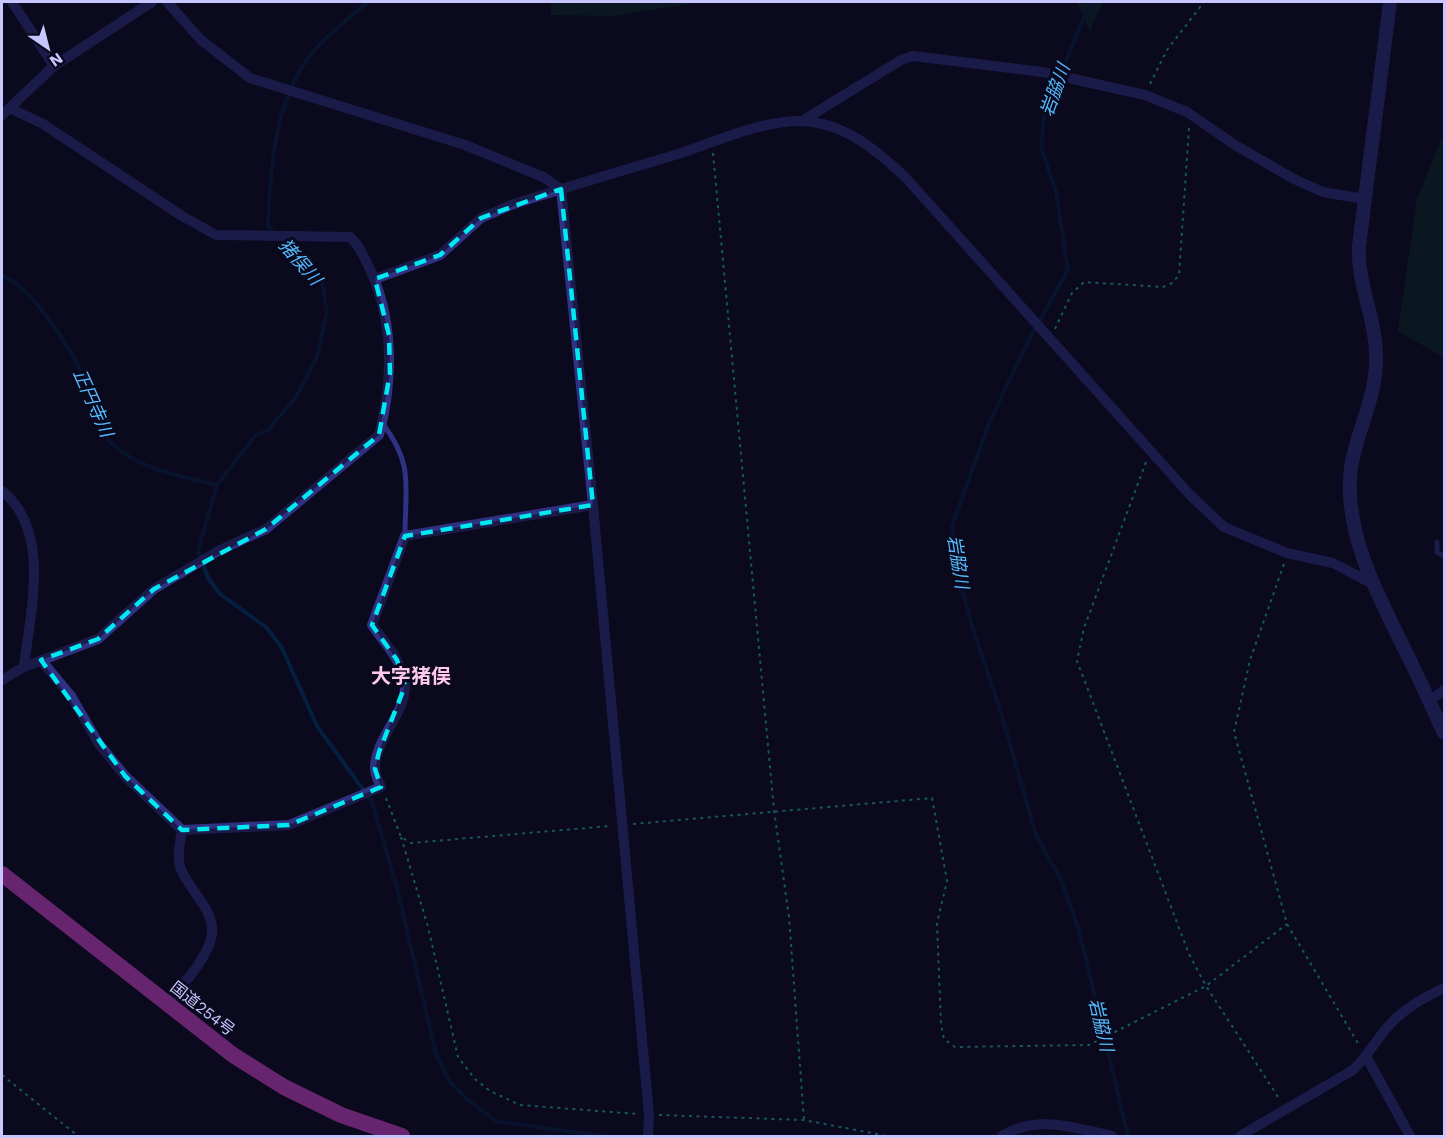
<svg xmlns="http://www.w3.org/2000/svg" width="1446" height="1138" viewBox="0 0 1446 1138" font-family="'Work Sans','Noto Sans JP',sans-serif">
  <rect width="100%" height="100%" fill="#0b091d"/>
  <g fill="#0c2825">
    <path d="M551,2H701L614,16L551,15Z"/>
    <path d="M1077,2H1103L1090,31L1077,3Z"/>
    <path d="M1444,133V358L1398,331L1417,199Z"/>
  </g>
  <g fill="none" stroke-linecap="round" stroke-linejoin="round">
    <g stroke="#051f40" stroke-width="4">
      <path d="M1094,2L1086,12L1044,116L1041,147L1056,192L1068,270L1030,338L990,421L952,526L954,560L972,626L999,706L1036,835L1061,880L1079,930L1128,1136"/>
      <path d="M276,234L268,227C270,166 275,91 319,45C334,29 352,17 367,2"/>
      <path d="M281,239L322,282L327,312L317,357L296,397L268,430L255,436L217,485L198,551L208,578L220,594L267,628L282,648L317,726L372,802L397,888L436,1054L449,1081L467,1099L496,1121L602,1136"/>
      <path d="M2,276C30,285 73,350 83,377C91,399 94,428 112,444C141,470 181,476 217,485"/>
    </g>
    <g stroke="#1fb9a6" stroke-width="2" stroke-dasharray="3 4.5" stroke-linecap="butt">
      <path d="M1150,84L1167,50L1204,2"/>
      <path d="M713,153L774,810L789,917L804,1120"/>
      <path d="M1055,329L1072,293L1084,282L1163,287L1172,283L1179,275L1189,128"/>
      <path d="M1146,462L1084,628L1077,661L1189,954L1206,986L1280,1100"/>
      <path d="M1284,564L1250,660L1234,732L1287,924L1359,1045"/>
      <path d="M386,798L401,837L411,843L610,826"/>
      <path d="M633,824L932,798L947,881L937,923L941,1025L944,1039L955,1047L1089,1045L1206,986L1287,924"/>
      <path d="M401,837L428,927L458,1057L475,1079L490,1091L520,1105L638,1114"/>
      <path d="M2,1075L78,1136"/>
      <path d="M659,1115L804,1120L887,1136"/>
    </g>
    <g stroke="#2f3182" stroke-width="5">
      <path d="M383,424C414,465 405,486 405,536"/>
      <path d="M1437,542V552L1444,556"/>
    </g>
    <g stroke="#2f3182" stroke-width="10">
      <path d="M12,2L54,66"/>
      <path d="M167,2L201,40L250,78L465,145L543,177L561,189L593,505L649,1115L648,1136"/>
      <path d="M2,115L54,66L152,2"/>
      <path d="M802,121L901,60L913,56L1042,72L1145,95L1187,112L1235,145L1294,179L1323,192L1364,199"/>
      <path d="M375,279L440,255L481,218L511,205C566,187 622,171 678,154C718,141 759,121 801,121C844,122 879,152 907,179L1190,495L1224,527L1287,553L1333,563L1373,584"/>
      <path d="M2,491C52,531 30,612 24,667"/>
      <path d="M41,660L71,696L99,744L125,776L182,830L289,825L381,787C379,782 375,775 375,769C374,740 405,715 405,686C405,664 384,642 372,625L405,536L593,505"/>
      <path d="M2,680L24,667L98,639L154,589L220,550L266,529L379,435C394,378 394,317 367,263C362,253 358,244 350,237L216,235L182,216L43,124L10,108"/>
      <path d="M1429,701L1444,690"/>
      <path d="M168,1003C182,985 202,965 210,942C221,914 189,892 180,867C177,855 180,842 182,830"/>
      <path d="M1367,1058L1410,1136"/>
      <path d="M1002,1136C1036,1114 1075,1128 1112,1136"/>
      <path d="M1240,1136L1353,1070C1367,1057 1374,1043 1386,1029C1401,1010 1423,998 1444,988"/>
    </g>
    <path stroke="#2f3182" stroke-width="14" d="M1390,2L1359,246C1357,286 1378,322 1376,363C1375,404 1352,440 1350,478C1347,540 1379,597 1405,650C1419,678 1431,705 1444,733"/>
    <path stroke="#d847d4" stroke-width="16" d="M2,874L233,1055L284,1087L341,1115L402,1136"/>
  </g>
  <path d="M0 0H1446V1138H0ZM561,189L593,505L405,536L372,625L397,660L405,686L379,752L375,769L381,787L289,825L182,830L125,776L41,660L98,639L154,589L266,529L379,435L390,373L389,335L375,279L440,255L481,218Z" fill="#0b091d" fill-opacity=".55" fill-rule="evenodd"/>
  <path fill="none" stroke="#00e9f1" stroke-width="4.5" stroke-dasharray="12 8" stroke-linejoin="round" d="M561,189L593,505L405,536L372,625L397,660L405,686L379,752L375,769L381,787L289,825L182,830L125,776L41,660L98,639L154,589L266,529L379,435L390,373L389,335L375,279L440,255L481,218Z"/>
  <g text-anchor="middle" stroke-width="6" stroke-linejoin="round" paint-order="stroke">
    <g font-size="16" fill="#c8c6ff" stroke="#0b091d">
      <text transform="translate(203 1008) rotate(38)" y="6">国道254号</text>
    </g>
    <g font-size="18" font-style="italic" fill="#54bbff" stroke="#0b091d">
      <text transform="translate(1055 90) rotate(-70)" y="6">岩脇川</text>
      <text transform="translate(300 262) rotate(49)" y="6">猪俣川</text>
      <text transform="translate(93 403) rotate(66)" y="6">正円寺川</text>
      <text transform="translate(958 562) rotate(81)" y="6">岩脇川</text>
      <text transform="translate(1101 1025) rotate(77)" y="6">岩脇川</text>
    </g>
    <g font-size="20" font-weight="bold" fill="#ffc8ef" stroke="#0b091d">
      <text x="411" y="683">大字猪俣</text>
    </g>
  </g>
  <rect width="1446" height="1138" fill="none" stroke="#c8c6ff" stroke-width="6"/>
  <g transform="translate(48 48) rotate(145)" stroke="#0b091d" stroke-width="4.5" paint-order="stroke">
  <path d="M0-4.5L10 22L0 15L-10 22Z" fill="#c8c6ff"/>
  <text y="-9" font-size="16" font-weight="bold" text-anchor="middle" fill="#c8c6ff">N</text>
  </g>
</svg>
